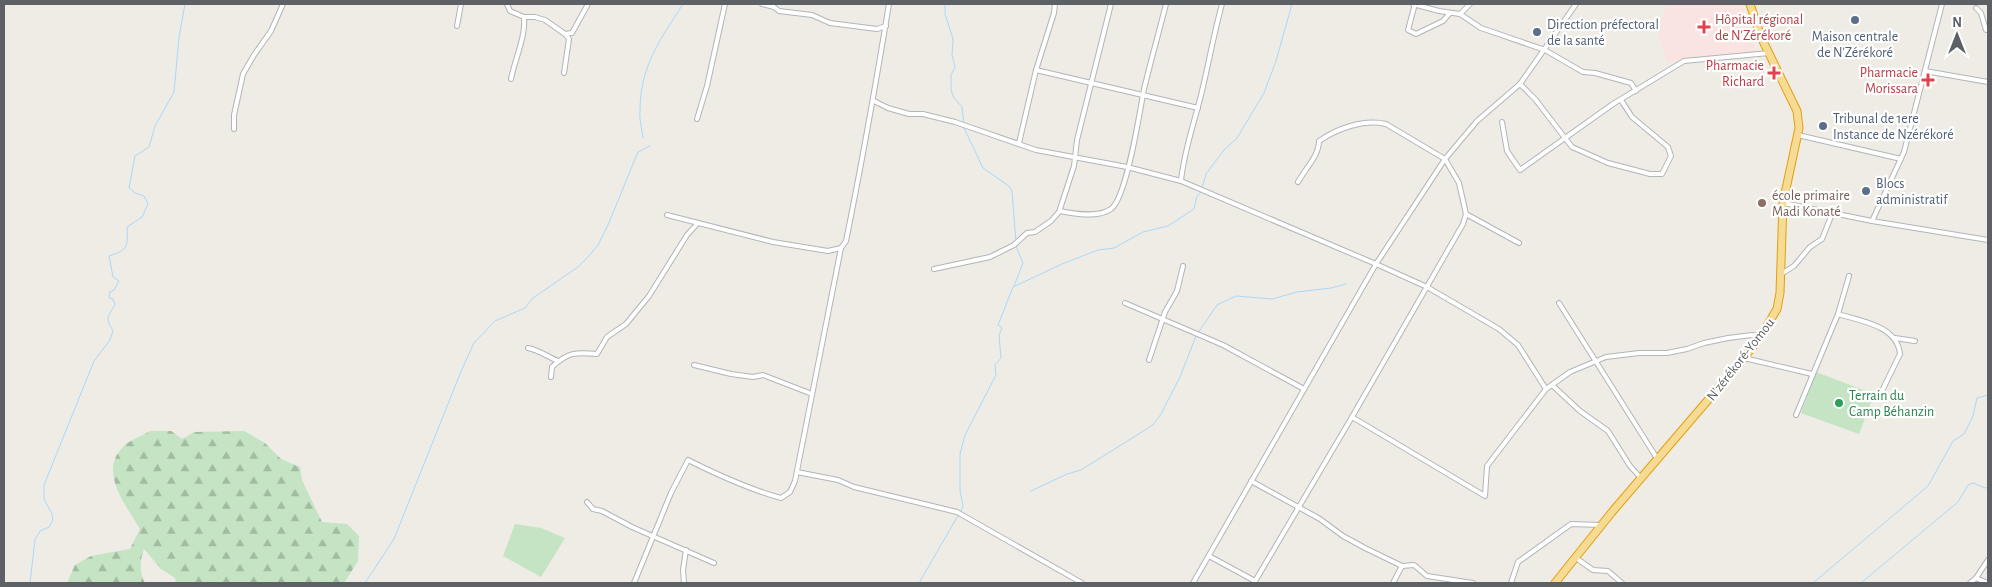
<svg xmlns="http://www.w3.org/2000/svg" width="1992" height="587" viewBox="0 0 1992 587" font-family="'Alegreya Sans',sans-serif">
  <defs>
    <pattern id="forest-firs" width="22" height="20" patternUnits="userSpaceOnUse" patternTransform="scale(1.25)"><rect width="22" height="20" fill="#c4e4c3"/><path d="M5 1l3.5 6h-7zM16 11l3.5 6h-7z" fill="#a2bca2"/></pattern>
  </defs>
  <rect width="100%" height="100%" fill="#eeece5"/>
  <path fill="#fae4e2" d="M1668,4H1743L1745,21L1758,55L1667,62L1658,33L1664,10Z"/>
  <g fill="#c4e4c3">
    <path d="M1816,372L1874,394L1859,434L1801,413Z"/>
    <path d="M515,524L541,528L565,538L541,577L503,556Z"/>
  </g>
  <path fill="url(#forest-firs)" d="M150,431H171L182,439L194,432L244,431L265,443L281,459L300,467L302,480L322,522L347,524L359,536L358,561L344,583H176L175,578L161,569L144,549C140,559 139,573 145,583H67L75,565L91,556L130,549L140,529C126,505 98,472 123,447C129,440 142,436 150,431Z"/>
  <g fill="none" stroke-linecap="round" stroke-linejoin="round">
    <g stroke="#aad8fa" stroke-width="1">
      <path d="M945,4V14L953,39L952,55L955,67L951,75V90L954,98L962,107L964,124"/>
      <path d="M964,128L983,168L1009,186L1012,191L1016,242"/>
      <path d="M643,138C642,129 639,119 640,111C640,66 660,40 683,4"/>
      <path d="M1202,188L1206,174L1224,150L1237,138L1264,93L1276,61L1292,4"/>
      <path d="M1014,286L1023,263L1016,246"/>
      <path d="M1198,333L1217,305L1236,296L1272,299L1297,292L1331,288L1346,284"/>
      <path d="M1031,491L1067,474L1081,470L1153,425L1161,414L1180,377L1196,336"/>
      <path d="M30,583L35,540L40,531L49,527L53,520L52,514L44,499V485L94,361L110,340L113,331C105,317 107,318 115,305L113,299L109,298L110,292L114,290L119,281L113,277L109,256C128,250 128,247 127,227L142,217L148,204L144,196L135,193L129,188L135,156L149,147L155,126L174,92L179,37L185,4"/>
      <path d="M365,583L394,539L462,369L474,343L495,321L525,308L533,298L578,267L588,257L598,245L608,225L638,152L650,146"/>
      <path d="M919,583L963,507L960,490V454L965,435L996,375L995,365L1001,358L999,335L1002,328L998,325L1013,287L1062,264L1098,250L1114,248L1143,232L1168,226L1194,209L1197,196L1201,192"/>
      <path d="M1813,583L1928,486L1953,441L1964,434L1973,416L1977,398L1988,395"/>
      <path d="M1861,583L1958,502L1968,485L1973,483L1985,488L1988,487"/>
    </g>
    <g stroke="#b2b5b9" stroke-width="6">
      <g id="street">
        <path d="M507,4L510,11L524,17H535L545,20L565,34L572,33L588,4"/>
        <path d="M762,4L774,7L779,11L812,15L830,23L877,29L886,26"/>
        <path d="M1413,4L1439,11L1460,14L1481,28L1545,50L1583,72L1595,73L1631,83L1636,91"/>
        <path d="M1415,4L1408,30L1416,34L1443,21L1450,13"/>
        <path d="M1976,8L1981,13L1986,30H1988"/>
        <path d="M1460,14L1470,4"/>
        <path d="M457,26L461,4"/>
        <path d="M1036,70L1198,108"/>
        <path d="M1925,71L1988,82"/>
        <path d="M564,73L569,39L565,34"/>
        <path d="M511,79C515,59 526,36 524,17"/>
        <path d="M1520,84L1535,99L1572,147L1608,163L1650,174H1662L1671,156L1668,147L1632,117L1621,100"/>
        <path d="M874,101L888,108L909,114H923L955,122L1036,150L1127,167L1181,181L1376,264L1427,287L1499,329L1518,345L1546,389"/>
        <path d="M697,119L707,86L725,4"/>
        <path d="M1502,122L1507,151L1520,170L1613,104L1684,61L1769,53"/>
        <path d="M234,129V115L243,74L254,55L271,31L283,4"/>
        <path d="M1798,135L1901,159"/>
        <path d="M1019,143L1036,70L1054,13L1055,4"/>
        <path d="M1181,181C1184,150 1195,121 1202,91C1209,62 1214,33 1222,4"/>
        <path d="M1783,203L1872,221L1988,240"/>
        <path d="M1060,211C1075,214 1098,218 1111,209C1127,197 1140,110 1144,89C1151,60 1159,32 1166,4"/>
        <path d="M1466,214L1519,243"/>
        <path d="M667,215L773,242L828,251L841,248"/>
        <path d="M1872,221L1904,152L1942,4"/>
        <path d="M934,269L990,257L1014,245L1027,233L1035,232L1051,221L1059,212L1074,166L1077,140L1111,4"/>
        <path d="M1781,274L1794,266L1810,247L1822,239L1832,214"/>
        <path d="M1125,303L1223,345L1304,389"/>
        <path d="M1559,303L1658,460"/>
        <path d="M1838,314C1860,321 1897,325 1900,354L1879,397"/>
        <path d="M1895,338L1915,341"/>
        <path d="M528,348C539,350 548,357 558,361"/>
        <path d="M1744,358L1812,374"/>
        <path d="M1149,360L1165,312L1177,291L1183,266"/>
        <path d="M694,365L731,374L753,377L763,375L812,394"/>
        <path d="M551,377L552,367C568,352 576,352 597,354L607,337L626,324L649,296L687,235L698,223"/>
        <path d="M1552,385L1580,411L1608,431L1630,466L1641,478"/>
        <path d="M1796,415L1838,314L1849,276"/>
        <path d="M1352,417L1485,496L1487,466L1546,389L1570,372L1606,357L1639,353H1667L1687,349L1704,343L1728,338L1752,335L1760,336"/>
        <path d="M797,472L838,480L854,487L957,512L1082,583"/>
        <path d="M1251,481L1320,519L1343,536L1365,548L1402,566L1414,565L1427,576L1473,583"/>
        <path d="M587,502L593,509L602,511L632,527L714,563"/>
        <path d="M1209,556L1255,581"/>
        <path d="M1576,558L1593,570L1608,571L1622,583"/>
        <path d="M1976,578L1988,583"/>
        <path d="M634,583L671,493L688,460C718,475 748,489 781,498L790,492L795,481L841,248L846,241C862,162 876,83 889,4"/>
        <path d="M684,583L683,570L686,550"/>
        <path d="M1193,583L1376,264L1445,159L1477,121L1520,84L1576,4"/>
        <path d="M1254,583L1352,417L1463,224L1466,214L1459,183L1445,159L1386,124C1364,119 1338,128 1319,141C1319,156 1305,169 1298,182"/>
        <path d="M1393,583L1402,566"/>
        <path d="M1511,583L1518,562L1571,524L1601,525"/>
        <path d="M1970,583L1976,578L1988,560"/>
      </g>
    </g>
    <g stroke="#e59e0e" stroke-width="9">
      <path id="highway" d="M1555,583L1612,512L1744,358L1761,336L1777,309L1780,293L1783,203L1799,128L1797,111L1761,37L1750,4"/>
    </g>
    <use href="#street" stroke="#fff" stroke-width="4"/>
    <use href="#highway" stroke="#f6db94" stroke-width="7"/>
  </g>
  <g fill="#5c6f8a" stroke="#fff" stroke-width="2">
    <circle cx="1855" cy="20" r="5"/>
    <circle cx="1537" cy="32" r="5"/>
    <circle cx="1823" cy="126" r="5"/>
    <circle cx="1866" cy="191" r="5"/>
  </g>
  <g fill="#e0444e" stroke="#fff" stroke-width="2">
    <path d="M1701.5 19.5h5v5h5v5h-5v5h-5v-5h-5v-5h5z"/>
    <path d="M1771.5 65.5h5v5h5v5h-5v5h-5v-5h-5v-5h5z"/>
    <path d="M1925.5 72.5h5v5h5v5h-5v5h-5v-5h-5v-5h5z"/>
  </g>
  <circle fill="#8d6e63" stroke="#fff" stroke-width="2" cx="1762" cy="203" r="5"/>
  <circle fill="#2e9e5b" stroke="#fff" stroke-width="2" cx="1839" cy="403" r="5"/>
  <g text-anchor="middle" stroke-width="4.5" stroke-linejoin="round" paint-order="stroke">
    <g font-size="14" fill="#be3a42" stroke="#fff" text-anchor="end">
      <text x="1715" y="24" text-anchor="start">Hôpital régional<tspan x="1715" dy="16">de N'Zérékoré</tspan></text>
      <text x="1764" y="70">Pharmacie<tspan x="1764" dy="16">Richard</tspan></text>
      <text x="1918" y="77">Pharmacie<tspan x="1918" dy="16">Morissara</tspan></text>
    </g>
    <g font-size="14" fill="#4e5e75" stroke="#fff" text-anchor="start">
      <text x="1547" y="29">Direction préfectoral<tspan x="1547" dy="16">de la santé</tspan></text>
      <text x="1855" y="41" text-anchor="middle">Maison centrale<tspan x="1855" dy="16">de N'Zérékoré</tspan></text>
      <text x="1833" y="123">Tribunal de 1ere<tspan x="1833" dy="16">Instance de Nzérékoré</tspan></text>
      <text x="1876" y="188">Blocs<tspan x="1876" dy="16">administratif</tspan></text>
    </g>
    <g font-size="14" fill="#785e54" stroke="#fff" text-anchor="start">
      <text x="1772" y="200">école primaire<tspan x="1772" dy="16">Madi Konaté</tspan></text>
    </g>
    <g font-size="14" fill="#5d6064" stroke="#fff">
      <text transform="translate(1740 359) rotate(-52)" y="5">N'zérékoré-Yomou</text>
    </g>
    <g font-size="14" fill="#27864d" stroke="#fff" text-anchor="start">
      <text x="1849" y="400">Terrain du<tspan x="1849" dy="16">Camp Béhanzin</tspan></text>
    </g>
  </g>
  <rect width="1992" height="587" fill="none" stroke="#5d6064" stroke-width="10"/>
  <g transform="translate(1957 35)" stroke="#ffffff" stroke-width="4" paint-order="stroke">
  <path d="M0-4L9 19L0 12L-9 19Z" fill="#5d6064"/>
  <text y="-8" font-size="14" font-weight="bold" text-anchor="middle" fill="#5d6064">N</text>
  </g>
</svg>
